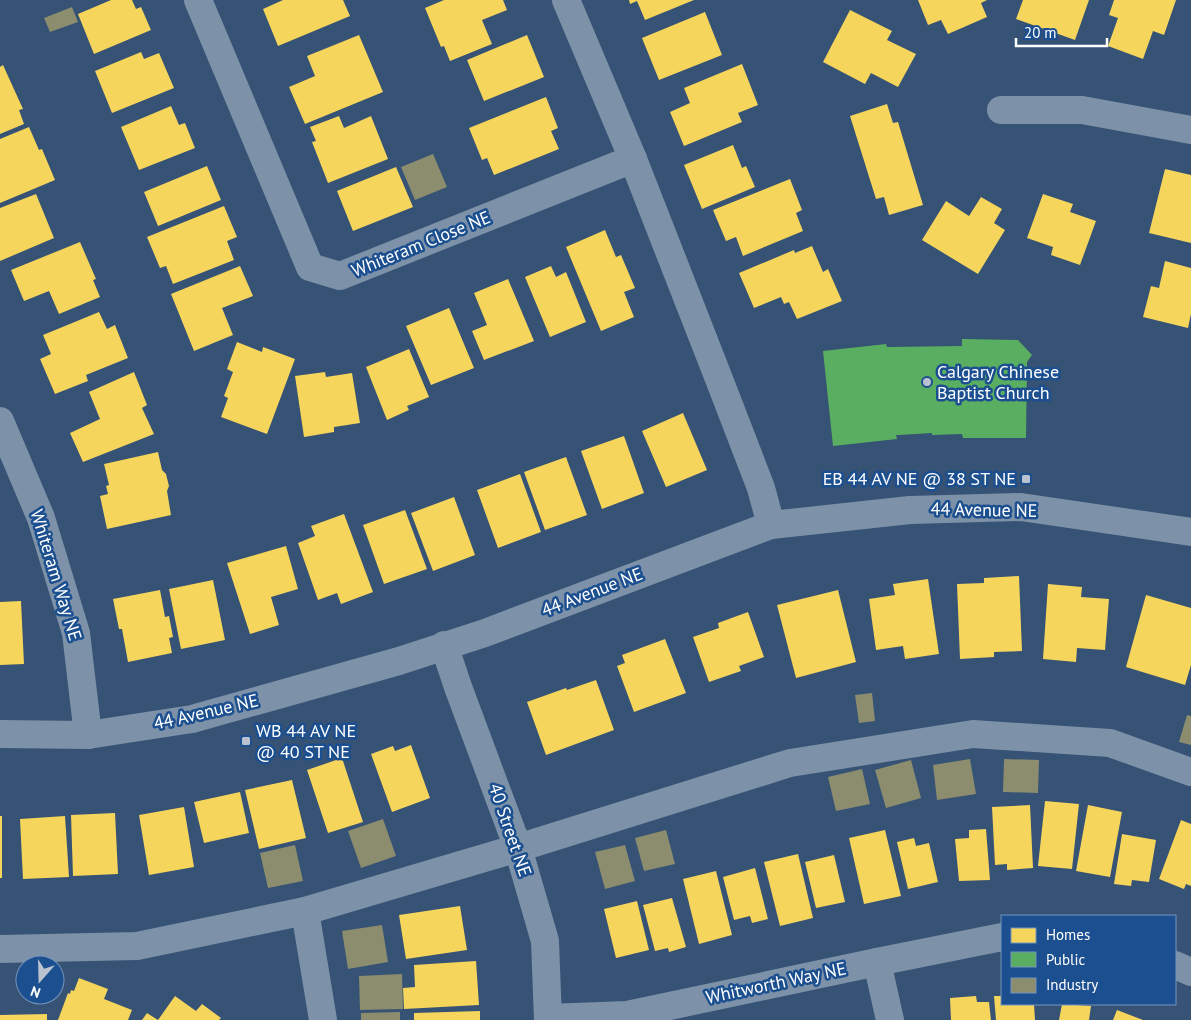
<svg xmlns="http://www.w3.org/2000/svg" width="1191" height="1020" viewBox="0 0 1191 1020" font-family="'PT Sans',sans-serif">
  <rect width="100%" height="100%" fill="#365274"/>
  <g fill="#f6d55c">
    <path d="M111,0H132L136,9L141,7L151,30L94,54L78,14Z"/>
    <path d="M283,0H343L350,16L278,46L263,9Z"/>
    <path d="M444,0H503L507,10L482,20L492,44L450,61L444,46L441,47L425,8Z"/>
    <path d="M629,0H694L645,20L637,1L630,4Z"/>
    <path d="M918,0H987L981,3L987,17L948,34L941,20L928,25Z"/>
    <path d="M1023,0H1089L1075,40L1016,19Z"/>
    <path d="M1114,0H1176L1164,35L1153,31L1143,59L1108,46L1118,18L1109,15Z"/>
    <path d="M850,10L892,31L887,40L916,54L898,87L871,73L865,84L823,62Z"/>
    <path d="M705,12L722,55L659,80L642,38Z"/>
    <path d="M359,35L383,92L305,124L289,87L315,76L307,56Z"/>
    <path d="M527,35L544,77L484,101L467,60Z"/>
    <path d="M141,52L144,59L159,53L174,88L112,113L95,71Z"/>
    <path d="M742,64L758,105L738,113L742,122L684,146L670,112L690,103L684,88Z"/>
    <path d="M3,65L23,109L19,110L24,124L0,134V67Z"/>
    <path d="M546,97L558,128L551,131L559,149L494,175L487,158L482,160L469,128Z"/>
    <path d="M887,104L893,123L898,122L923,205L889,215L884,197L876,199L850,116Z"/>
    <path d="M171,106L179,125L185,123L195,148L139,170L121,127Z"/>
    <path d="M339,116L344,128L371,116L388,159L328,183L312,142L316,141L310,127Z"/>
    <path d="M29,127L39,150L42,149L55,180L0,203V139Z"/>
    <path d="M733,145L742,168L746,166L755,187L702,209L684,165Z"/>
    <path d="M207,166L221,200L158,226L144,192Z"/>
    <path d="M396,167L413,207L353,231L337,191Z"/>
    <path d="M1165,169L1191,175V243L1149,233Z"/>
    <path d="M790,179L802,210L796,213L803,231L743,256L736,237L726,241L713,210Z"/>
    <path d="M36,194L54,238L0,261V208Z"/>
    <path d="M1043,194L1073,204L1070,212L1096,221L1080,265L1051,255L1053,247L1027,238Z"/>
    <path d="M981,197L1002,209L994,223L1005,230L978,274L922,240L946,201L969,216Z"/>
    <path d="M224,206L237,237L227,241L234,260L173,284L166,266L160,268L147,237Z"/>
    <path d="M605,230L616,257L621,255L635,288L624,292L634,317L601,331L566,247Z"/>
    <path d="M80,242L96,279L93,280L100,297L59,314L49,291L24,301L11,270Z"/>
    <path d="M812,246L823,272L828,269L842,301L797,319L789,302L784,304L781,297L754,308L739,273L794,250L795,253Z"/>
    <path d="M1165,261L1191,268V314L1188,328L1143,317L1151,286L1159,288Z"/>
    <path d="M240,266L253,296L222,308L233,335L194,351L171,294Z"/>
    <path d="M551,266L556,277L566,272L586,322L550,337L525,277Z"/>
    <path d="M508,279L534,341L484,360L472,331L487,325L474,293Z"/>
    <path d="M449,308L474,368L431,385L406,326Z"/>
    <path d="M99,312L107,329L115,325L128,358L86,375L88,381L55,394L40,359L51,354L43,335Z"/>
    <path d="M237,342L262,352L263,347L295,359L267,434L221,417L228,398L224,396L233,372L227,369Z"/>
    <path d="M409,349L429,397L407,406L409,410L387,420L366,367Z"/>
    <path d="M134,372L147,405L142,408L154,434L83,462L70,433L100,419L89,392Z"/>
    <path d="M325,372L326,377L352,373L360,423L334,427V432L304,437L295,376Z"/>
    <path d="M683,413L707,470L666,487L642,431Z"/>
    <path d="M624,436L644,493L602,509L581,451Z"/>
    <path d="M158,452L162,470L166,474L169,486L167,491L171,515L107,529L100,496L108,494L106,486L109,485L104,464Z"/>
    <path d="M566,457L587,515L545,530L524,472Z"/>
    <path d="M520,474L541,532L498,548L477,490Z"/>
    <path d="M454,497L475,555L433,571L411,513Z"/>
    <path d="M405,510L427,569L384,584L363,525Z"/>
    <path d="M344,514L373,592L341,604L337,593L318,600L298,543L315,536L311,526Z"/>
    <path d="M286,546L298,589L271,597L279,625L250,634L227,563Z"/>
    <path d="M1019,576L1022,651L994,652V657L960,659L957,584L984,583V578Z"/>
    <path d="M928,579L939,654L905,659L903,646L876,650L869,599L895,595L893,584Z"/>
    <path d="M213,580L225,640L181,649L169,589Z"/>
    <path d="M1048,584L1082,587L1081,597L1109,599L1105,650L1077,648L1076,662L1043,659Z"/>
    <path d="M160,590L165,617L169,616L173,637L169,638L172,653L128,662L122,629H119L113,599Z"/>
    <path d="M838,590L856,662L796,678L777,605Z"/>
    <path d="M1146,595L1191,608V665L1185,685L1126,667Z"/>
    <path d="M21,601L24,664L0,665V602Z"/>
    <path d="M748,612L764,657L739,666L741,671L709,682L693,637L719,628L718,623Z"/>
    <path d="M665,639L686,693L634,712L617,666L625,663L622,655Z"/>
    <path d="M596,680L614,730L546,755L527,702L566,688L567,690Z"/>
    <path d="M411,745L430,798L392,812L371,754L393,746L395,751Z"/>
    <path d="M342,758L363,822L328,833L307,770Z"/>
    <path d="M292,780L306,838L259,849L245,790Z"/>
    <path d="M240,792L249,833L204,843L194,802Z"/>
    <path d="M1045,801L1079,804L1072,869L1038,866Z"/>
    <path d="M1030,805L1033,868L1007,870V864L995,865L992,807Z"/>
    <path d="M1088,805L1122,812L1110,877L1076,871Z"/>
    <path d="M184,807L194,867L149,875L139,815Z"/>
    <path d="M115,813L118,874L73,876L71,815Z"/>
    <rect x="0" y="816" width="2" height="62"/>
    <path d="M65,816L69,877L23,879L20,819Z"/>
    <path d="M1181,820L1191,824V886L1186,884L1184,889L1159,879Z"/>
    <path d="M986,829L990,880L959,881L955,839L969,838V830Z"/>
    <path d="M885,830L901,896L864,904L849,838Z"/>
    <path d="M1122,834L1156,840L1149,882L1132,880L1131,886L1114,884Z"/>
    <path d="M914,838L916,846L929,843L938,882L908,889L897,842Z"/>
    <path d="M798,854L813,918L780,926L764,862Z"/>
    <path d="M834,855L845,902L816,908L805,862Z"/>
    <path d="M755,868L768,919L752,923L750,916L734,920L723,877Z"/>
    <path d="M716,871L732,935L699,944L683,879Z"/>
    <path d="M672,898L686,947L669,952L668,948L655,951L643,905Z"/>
    <path d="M637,901L649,950L616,958L604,909Z"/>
    <path d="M460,906L467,950L406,959L399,915Z"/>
    <path d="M476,961L479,1005L404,1009L403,988L415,987L414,965Z"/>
    <path d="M79,978L108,989L104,999L132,1010L128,1020H58L68,993L70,994L71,990L74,991Z"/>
    <path d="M175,996L196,1011L202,1004L221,1018L219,1020H158Z"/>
    <path d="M976,996L977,1002H989L991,1020H951L950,998Z"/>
    <path d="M994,996H1002V1004H1034L1035,1020H996Z"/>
    <path d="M1062,1004L1091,1006L1089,1020H1059Z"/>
    <path d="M1117,1010L1143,1020H1113Z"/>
    <path d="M480,1011V1020H414V1013Z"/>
    <path d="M147,1013L158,1020H142Z"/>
    <path d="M47,1014V1020H0V1015Z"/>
  </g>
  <path fill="#5aae61" d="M962,339L1018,340L1032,355L1027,362L1026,438H963L962,434L932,435V433L899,435H896L897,439L833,446L823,351L886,344L887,347L962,346Z"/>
  <g fill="#8c8c6e">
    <path d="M72,7L78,22L50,32L44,18Z"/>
    <path d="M433,154L447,187L415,200L401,167Z"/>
    <path d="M872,693L875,721L859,723L855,695Z"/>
    <path d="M1187,715L1191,716V745L1179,742Z"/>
    <path d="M970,759L976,794L937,800L933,765Z"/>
    <path d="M1004,759L1039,760L1038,793L1003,792Z"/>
    <path d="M911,760L921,798L886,808L875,770Z"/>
    <path d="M862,769L870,804L836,811L828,777Z"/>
    <path d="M383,819L396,856L361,868L348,831Z"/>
    <path d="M666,830L675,864L644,871L635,838Z"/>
    <path d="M295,845L303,881L268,888L260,853Z"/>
    <path d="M625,845L635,881L605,889L595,852Z"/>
    <path d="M382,925L388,962L348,969L342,931Z"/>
    <path d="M402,974L403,1009L360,1010L359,976Z"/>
    <path d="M400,1012V1020H361V1013Z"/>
  </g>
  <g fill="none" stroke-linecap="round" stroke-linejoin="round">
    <g stroke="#7d92a8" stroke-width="28">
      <path d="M198,0L310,267L340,276L633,159"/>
      <path d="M566,0L633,159L719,379L761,488L771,525"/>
      <path d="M1001,110H1082L1191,130"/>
      <path d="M0,421L41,518L76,633L88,735"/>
      <path d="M444,645L458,687L518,848L545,941L548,1020"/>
      <path d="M0,734L88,735L192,719L399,661L485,633L771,525L910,510L1021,507L1191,532"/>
      <path d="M305,911L518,848L790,763L973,734L1110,743L1191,772"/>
      <path d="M0,949L137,946L305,911L323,1020"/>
      <path d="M877,962L890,1020"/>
      <path d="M1175,965L1191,972"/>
      <path d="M548,1018L627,1015L877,962L1002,937"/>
    </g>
  </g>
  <g fill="#b9c2ce" stroke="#1b4f8f" stroke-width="2">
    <circle cx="927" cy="382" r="5"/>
    <rect x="1021" y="474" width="10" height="10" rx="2.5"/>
    <rect x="241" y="736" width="10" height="10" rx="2.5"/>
  </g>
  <g text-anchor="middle" stroke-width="5" stroke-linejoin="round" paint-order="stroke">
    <g font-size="18" fill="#fff" stroke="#1b4f8f">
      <text transform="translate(421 244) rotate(-22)" y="6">Whiteram Close NE</text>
      <text transform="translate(984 510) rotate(1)" y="6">44 Avenue NE</text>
      <text transform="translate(56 575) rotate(73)" y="6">Whiteram Way NE</text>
      <text transform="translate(592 592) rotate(-21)" y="6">44 Avenue NE</text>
      <text transform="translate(206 712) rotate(-13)" y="6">44 Avenue NE</text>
      <text transform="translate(510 830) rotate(71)" y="6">40 Street NE</text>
      <text transform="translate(776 983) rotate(-12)" y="6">Whitworth Way NE</text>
    </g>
    <g font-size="18" fill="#fff" stroke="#1b4f8f" text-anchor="start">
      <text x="937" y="378">Calgary Chinese<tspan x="937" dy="21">Baptist Church</tspan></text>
      <text x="1016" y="485" text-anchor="end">EB 44 AV NE @ 38 ST NE</text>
      <text x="256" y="737">WB 44 AV NE<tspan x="256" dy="21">@ 40 ST NE</tspan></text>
    </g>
  </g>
  <rect x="1001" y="915" width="175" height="90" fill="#1b4f8f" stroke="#7695bc"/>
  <rect x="1011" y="928" width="25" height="15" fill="#f6d55c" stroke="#7695bc"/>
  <text x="1046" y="940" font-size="15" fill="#ffffff">Homes</text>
  <rect x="1011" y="952" width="25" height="15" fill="#5aae61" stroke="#7695bc"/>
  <text x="1046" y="965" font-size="15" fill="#ffffff">Public</text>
  <rect x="1011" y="978" width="25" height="15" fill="#8c8c6e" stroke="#7695bc"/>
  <text x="1046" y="990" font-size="15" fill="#ffffff">Industry</text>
  <g transform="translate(40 980) rotate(200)"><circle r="24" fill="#1b4f8f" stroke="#7695bc"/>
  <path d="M0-4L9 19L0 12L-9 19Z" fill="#b9c2ce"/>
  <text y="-8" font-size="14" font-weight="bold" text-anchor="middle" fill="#ffffff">N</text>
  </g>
  <path d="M1016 38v8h91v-8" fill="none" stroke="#ffffff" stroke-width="2.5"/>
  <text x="1024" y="38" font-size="15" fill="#ffffff" stroke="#1b4f8f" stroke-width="4" paint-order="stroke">20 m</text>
</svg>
